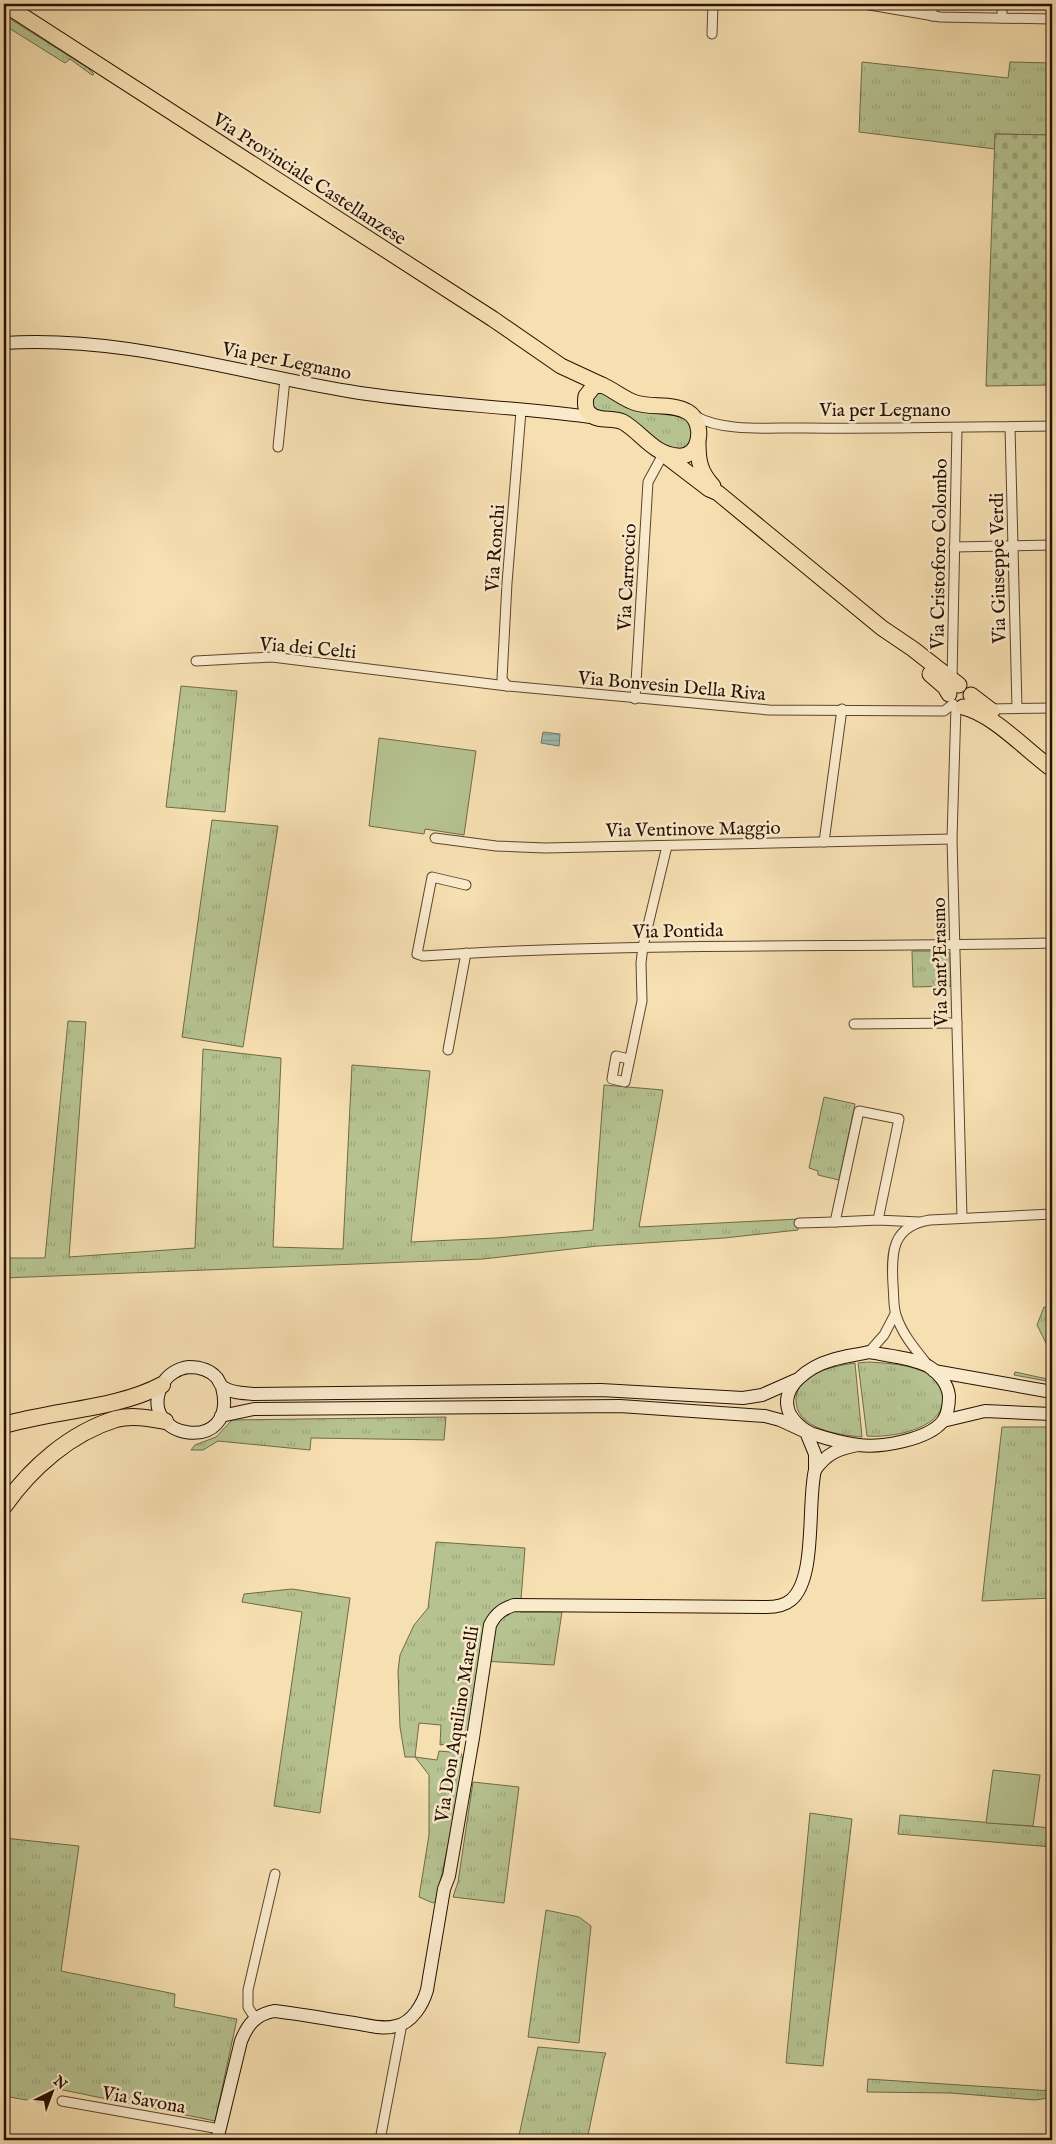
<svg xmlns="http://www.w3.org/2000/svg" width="1056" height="2144" viewBox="0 0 1056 2144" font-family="'IM FELL English',serif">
  <defs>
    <pattern id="grass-tufts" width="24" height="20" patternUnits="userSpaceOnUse" patternTransform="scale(1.25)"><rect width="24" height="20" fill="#b6c391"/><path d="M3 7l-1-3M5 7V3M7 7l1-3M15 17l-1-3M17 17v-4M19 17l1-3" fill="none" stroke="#9ca67b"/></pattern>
    <pattern id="cemetery-stones" width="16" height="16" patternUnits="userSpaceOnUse" patternTransform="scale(1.25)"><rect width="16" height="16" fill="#b6c391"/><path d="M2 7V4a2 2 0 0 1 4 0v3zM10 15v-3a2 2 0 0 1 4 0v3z" fill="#9ca67b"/></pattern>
    <pattern id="water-rules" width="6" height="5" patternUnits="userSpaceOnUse" patternTransform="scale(1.25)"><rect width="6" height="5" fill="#9ebcb3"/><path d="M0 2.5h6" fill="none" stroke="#88a198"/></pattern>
  </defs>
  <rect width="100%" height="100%" fill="#f6dfb1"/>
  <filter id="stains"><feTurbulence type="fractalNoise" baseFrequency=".004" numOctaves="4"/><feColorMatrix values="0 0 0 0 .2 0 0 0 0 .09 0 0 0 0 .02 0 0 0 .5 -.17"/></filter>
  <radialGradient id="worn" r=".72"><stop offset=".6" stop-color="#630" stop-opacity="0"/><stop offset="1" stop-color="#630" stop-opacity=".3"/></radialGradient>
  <g fill="url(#grass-tufts)" stroke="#6f6a48">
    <path d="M4,15L88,68L94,74L92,75L70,59L65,63L4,25Z"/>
    <path d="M862,62L1008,78L1010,62L1052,63V135L995,134V149L859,132Z"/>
    <path d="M596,391L677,413L690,419L693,443L676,453L605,412L596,411L592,404Z"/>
    <path d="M181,686L237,691L225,812L166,807Z"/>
    <path d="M212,820L278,826L243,1047L182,1037Z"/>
    <path d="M912,951H947L950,954L951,986L913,987Z"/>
    <path d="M68,1021L86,1022L69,1257L195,1248L203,1049L281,1058L273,1247L343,1249L352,1065L430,1071L411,1242L496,1238L593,1230L604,1085L663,1090L639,1227L799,1219L798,1230L724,1238L598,1246L483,1259L4,1278V1258H45Z"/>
    <path d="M824,1097L855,1104L839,1180L818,1175V1171L809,1168Z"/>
    <path d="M1044,1307L1052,1308V1367L1046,1366L1050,1351L1037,1325Z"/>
    <path d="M868,1362C887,1363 925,1365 938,1382C942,1386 944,1394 943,1400C942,1430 890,1438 867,1436L858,1363Z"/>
    <path d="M855,1363L862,1437C841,1435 794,1430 796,1398C797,1386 807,1377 817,1373C830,1367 842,1365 855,1363Z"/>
    <path d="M1015,1372L1052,1380V1382L1014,1375Z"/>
    <path d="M446,1417L444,1440L311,1438L310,1450L218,1441L203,1450H191L195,1445L216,1437L232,1420Z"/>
    <path d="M1002,1427H1052V1598L982,1601Z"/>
    <path d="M436,1542L525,1548L520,1612H562L554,1665L482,1661L471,1725C465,1737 453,1743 440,1745L441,1725L419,1723L415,1757L437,1760L439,1751L461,1753L465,1767L436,1901L433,1903L419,1897L429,1835V1775L415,1757H405L400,1727L398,1671L400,1655L414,1625L428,1608Z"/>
    <path d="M292,1589L350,1598L320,1813L274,1806L302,1612L242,1602L244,1594Z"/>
    <path d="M473,1782L519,1787L504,1903L453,1897L458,1882Z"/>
    <path d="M810,1813L852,1819L823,2066L786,2063Z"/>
    <path d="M900,1815L1052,1828V1847L898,1834Z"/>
    <path d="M4,1838L79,1846L61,1971L175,1994L174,2007L237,2019L215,2121L53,2088L49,2104L4,2096Z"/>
    <path d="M546,1910L579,1917L591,1926L579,2043L528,2037Z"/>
    <path d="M538,2047L606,2053L604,2058L587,2140H518Z"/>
    <path d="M868,2079L1052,2091L1049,2098L1035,2100L951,2093L867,2092Z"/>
  </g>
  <path fill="url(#cemetery-stones)" stroke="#6f6a48" d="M995,134L1052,135V385L986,386Z"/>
  <g fill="#b6c391" stroke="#6f6a48">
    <path d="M379,738L476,751L464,835L425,829L424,834L369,826Z"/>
    <path d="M993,1770L1040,1775L1033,1826L986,1823Z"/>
  </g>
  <path fill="url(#water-rules)" stroke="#6f776b" d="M543,732L560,734L559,746L541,743Z"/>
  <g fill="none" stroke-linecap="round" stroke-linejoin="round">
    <g stroke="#5c442c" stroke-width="11">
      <g id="street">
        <path d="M864,4L940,17L1052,19"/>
        <path d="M932,16V4"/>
        <path d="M1002,18V4"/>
        <path d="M712,34L713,4"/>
        <path d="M695,416C724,433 774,427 807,428C889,429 971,427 1052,426"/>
        <path d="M1010,427L1017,708"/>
        <path d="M278,447L285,379"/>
        <path d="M954,547L1052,545"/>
        <path d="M196,661L272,657L507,686L769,710L944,711L953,704"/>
        <path d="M952,680L957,428"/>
        <path d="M507,686L502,679L507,583L521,411"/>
        <path d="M635,699L648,482L660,460"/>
        <path d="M956,706L952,839L962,1217"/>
        <path d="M989,709L1052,708"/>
        <path d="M435,838L496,846L545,848L952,839"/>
        <path d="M824,842L842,709"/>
        <path d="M466,885L432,877L417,954L423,956C632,942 842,948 1052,943"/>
        <path d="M854,1024L957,1023"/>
        <path d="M448,1050L466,953"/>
        <path d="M629,1059L616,1056L612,1079L625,1082L642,1001L641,963L643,946L667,846"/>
        <path d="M878,1220L899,1119L859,1111L835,1222L878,1220L919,1222"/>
        <path d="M799,1223L835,1222"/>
        <path d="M869,1352L884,1335L895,1314"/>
        <path d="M927,1364C915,1349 902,1334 896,1315C893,1306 894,1294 893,1285C891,1252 892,1226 930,1220L1052,1214"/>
        <path d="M255,2018L248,2007V1990L275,1874"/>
        <path d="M62,2101L220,2129"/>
        <path d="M380,2140L402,2024"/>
      </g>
    </g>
    <g stroke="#281000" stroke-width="14">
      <g id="secondary">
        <path d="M4,343C120,335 234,372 348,391C430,405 514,406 597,418"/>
        <path d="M869,1352C888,1356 910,1357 928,1366C938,1372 948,1384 949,1396C949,1404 948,1414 943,1421C928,1440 880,1448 858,1445C843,1443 828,1439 813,1434C804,1431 793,1421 789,1412C779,1386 811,1366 832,1360C844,1356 857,1355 869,1352Z"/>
        <path d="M934,1371L1052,1392"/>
        <path d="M222,1387C240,1457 135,1439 162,1385C167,1375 178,1368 189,1367C199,1367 210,1370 217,1378C219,1381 220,1385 223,1387C231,1393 243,1393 253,1394L601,1390L743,1398L762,1395L796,1380"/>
        <path d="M221,1416L254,1409L620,1406L765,1416L780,1420L806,1432L815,1454V1470C827,1453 838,1449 858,1445"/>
        <path d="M943,1421L985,1411L1052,1414"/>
        <path d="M217,2140L241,2041C248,2024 255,2015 274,2011C301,2014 327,2019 354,2023C367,2025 383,2030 396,2026C412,2023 423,2004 427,1990L444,1889L449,1876L473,1738L490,1625C496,1613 503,1609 514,1605L766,1607C774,1607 784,1606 791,1600C817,1578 807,1503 815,1470"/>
      </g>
    </g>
    <g stroke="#281000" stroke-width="17">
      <g id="primary">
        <path d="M4,4L493,319L561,366L602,385"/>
        <path d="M602,385C614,390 623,399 636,403C652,408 673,403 688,412C706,423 701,459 677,456C653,454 642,433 623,422C613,417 598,422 590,414C585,410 585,402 586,396L594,386Z"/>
        <path d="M698,443C698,461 700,472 713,486"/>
        <path d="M662,453L709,489L718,493L882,628L913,649L959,685"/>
        <path d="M930,674L945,687L949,694"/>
        <path d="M971,695L992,711"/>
        <path d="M963,707C993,714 1026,750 1052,769"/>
      </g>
    </g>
    <g stroke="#281000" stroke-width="18">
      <g id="highway">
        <path d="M4,1425C54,1410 117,1409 162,1385"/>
        <path d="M4,1506C31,1468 70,1433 116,1419C132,1415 149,1418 165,1421"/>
      </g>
    </g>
    <use href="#street" stroke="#f9eacc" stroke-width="9"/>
    <use href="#secondary" stroke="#f9eacc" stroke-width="12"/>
    <use href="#primary" stroke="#f6dfb1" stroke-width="15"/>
    <use href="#highway" stroke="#f6dfb1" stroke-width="16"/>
  </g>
  <g text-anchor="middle" stroke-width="5" stroke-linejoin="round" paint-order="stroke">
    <g font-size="19" fill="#281000" stroke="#f9eacc">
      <text transform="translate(310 178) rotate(33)" y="7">Via Provinciale Castellanzese</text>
      <text transform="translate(287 360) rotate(11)" y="7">Via per Legnano</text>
      <text x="885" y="416">Via per Legnano</text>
      <text transform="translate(494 548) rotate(-86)" y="7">Via Ronchi</text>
      <text transform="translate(938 554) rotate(-89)" y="7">Via Cristoforo Colombo</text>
      <text transform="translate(997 568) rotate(-91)" y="7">Via Giuseppe Verdi</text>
      <text transform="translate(626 577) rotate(-87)" y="7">Via Carroccio</text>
      <text transform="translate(308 647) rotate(5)" y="7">Via dei Celti</text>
      <text transform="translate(672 685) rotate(5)" y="7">Via Bonvesin Della Riva</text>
      <text transform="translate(693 828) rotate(-1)" y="7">Via Ventinove Maggio</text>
      <text transform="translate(678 930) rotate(-1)" y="7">Via Pontida</text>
      <text transform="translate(939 962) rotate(-91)" y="7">Via Sant'Erasmo</text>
      <text transform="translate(456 1724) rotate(-81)" y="7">Via Don Aquilino Marelli</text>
      <text transform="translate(144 2099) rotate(10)" y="7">Via Savona</text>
    </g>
  </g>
  <rect width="1056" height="2144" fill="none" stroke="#f6dfb1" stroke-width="20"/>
  <rect x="5" y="5" width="1046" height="2134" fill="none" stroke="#281000" stroke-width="2.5"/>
  <rect x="10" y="10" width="1036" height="2124" fill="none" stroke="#281000"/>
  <g transform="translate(52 2092) rotate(42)" stroke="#f9eacc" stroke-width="4" paint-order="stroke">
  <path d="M0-4L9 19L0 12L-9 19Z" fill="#281000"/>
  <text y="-8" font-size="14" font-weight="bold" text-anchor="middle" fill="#281000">N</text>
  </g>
  <rect width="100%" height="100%" filter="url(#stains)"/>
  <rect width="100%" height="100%" fill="url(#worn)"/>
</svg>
